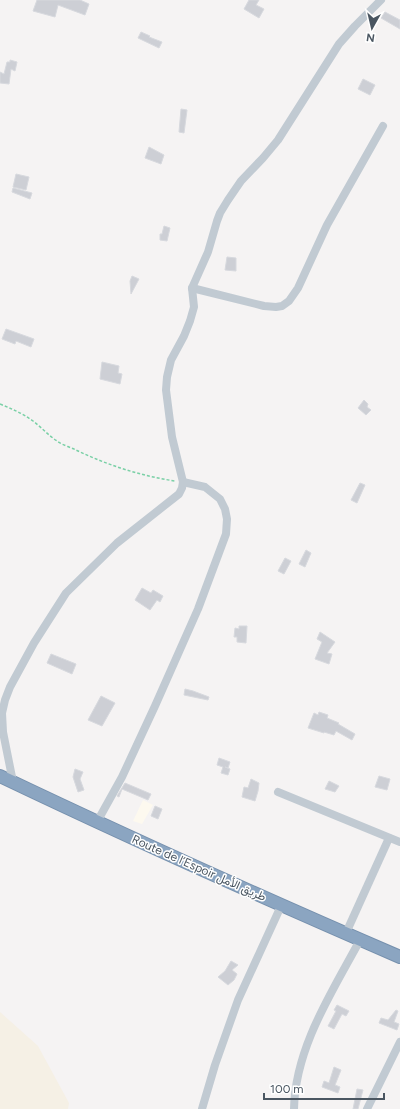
<svg xmlns="http://www.w3.org/2000/svg" width="400" height="1109" viewBox="0 0 400 1109" font-family="Figtree,Vazirmatn,sans-serif">
  <rect width="100%" height="100%" fill="#f5f3f3"/>
  <path fill="#fdf9ef" d="M143,800L153,805L142,824L133,821Z"/>
  <path fill="#f5f0e5" d="M0,1012L38,1046L69,1103L68,1109H0Z"/>
  <g fill="#cdcfd5" stroke="#d7d9de">
    <path d="M37,0H80L89,4L85,15L58,5L55,17L33,11Z"/>
    <path d="M249,0H259L256,5L264,9L259,18L244,9Z"/>
    <path d="M385,12L400,20V29L381,18Z"/>
    <path d="M141,32L150,36L149,37L162,42L159,48L138,38Z"/>
    <path d="M10,60L17,62L15,71L11,69L9,84L0,83V72L4,74L7,62H10Z"/>
    <path d="M363,79L375,85L370,95L358,89Z"/>
    <path d="M181,109L187,110L184,133L179,132Z"/>
    <path d="M149,147L164,155L161,164L145,158Z"/>
    <path d="M16,174L29,177L26,190L13,187Z"/>
    <path d="M13,188L32,193L30,199L12,192Z"/>
    <path d="M164,226L170,228L167,241L160,240V234H162Z"/>
    <path d="M227,257L236,258V271L225,270Z"/>
    <path d="M132,276L139,279L131,294L130,281Z"/>
    <path d="M6,329L34,339L31,347L16,341L15,344L2,339Z"/>
    <path d="M102,362L119,366L118,373L122,374L120,384L100,379Z"/>
    <path d="M364,400L368,404L367,407L371,410L366,415L358,408Z"/>
    <path d="M360,483L365,485L357,503L351,500Z"/>
    <path d="M306,550L311,553L305,567L299,564Z"/>
    <path d="M285,558L291,561L284,574L278,571Z"/>
    <path d="M142,588L151,593L153,590L163,596L160,602L157,600L150,610L135,600Z"/>
    <path d="M239,626H247L246,643L237,642V637H234L235,628L239,629Z"/>
    <path d="M320,632L335,642L327,653L332,654L329,664L315,659L322,642L317,639Z"/>
    <path d="M51,654L76,664L72,674L47,663Z"/>
    <path d="M185,689L193,691L209,697L208,700L184,695Z"/>
    <path d="M101,696L115,703L102,726L88,720Z"/>
    <path d="M319,712L328,715L327,718L339,723L338,724L355,734L352,740L336,731L334,735L324,732V733L308,728L314,713L318,715Z"/>
    <path d="M219,758L230,762L228,768L225,767L230,769L228,775L221,773L223,767L217,765Z"/>
    <path d="M75,769L83,772L80,779L84,790L78,792L73,777Z"/>
    <path d="M379,776L390,779L387,790L375,787Z"/>
    <path d="M251,779L259,783L258,791L255,801L242,797L244,787L248,788Z"/>
    <path d="M329,781L339,786L335,792L325,789Z"/>
    <path d="M125,783L151,794L148,800L122,789L119,797L117,796Z"/>
    <path d="M155,806L162,809L158,819L151,816Z"/>
    <path d="M231,961L238,965L232,970L237,974L234,980L228,985L218,977L225,971Z"/>
    <path d="M337,1005L349,1011L346,1016L342,1014L334,1029L328,1026L336,1011L334,1010Z"/>
    <path d="M396,1010L398,1011L394,1022L399,1024L397,1030L379,1023L381,1018L388,1020Z"/>
    <path d="M334,1067L341,1070L335,1085L340,1087L338,1093L322,1087L324,1081L329,1083Z"/>
    <path d="M357,1089L363,1090L358,1109H353Z"/>
  </g>
  <g fill="none" stroke-linecap="round" stroke-linejoin="round">
    <g stroke="#7690ad" stroke-width="14">
      <path id="highway" d="M0,776C132,839 266,899 400,957"/>
    </g>
    <path stroke="#7ad0a6" stroke-width="1.5" stroke-dasharray="3 2" stroke-linecap="butt" d="M0,404C12,409 22,413 33,421C41,427 48,435 57,441C62,445 70,447 76,450C107,465 141,476 175,481"/>
    <g stroke="#c1cad2" stroke-width="8">
      <path d="M192,288L264,306L276,307L282,306L289,301L298,288L327,225L383,126"/>
      <path d="M13,782L3,732L2,713L5,700L10,687L34,643L66,593L117,543L179,494L182,488L183,482L172,437L166,390L167,377L171,360L184,336L190,321L194,307L192,288L208,252L217,221L220,213L228,200L241,181L263,158L278,140L339,44L355,26L381,0"/>
      <path d="M278,792L400,842"/>
      <path d="M97,822L122,777L155,706L198,609L226,534L227,519L225,509L220,499L205,487L183,482"/>
      <path d="M346,933L389,838"/>
      <path d="M202,1109L215,1065L238,1000L281,906"/>
      <path d="M294,1109C295,1048 332,992 360,940"/>
      <path d="M367,1109L400,1042"/>
    </g>
    <use href="#highway" stroke="#8ba5c1" stroke-width="12"/>
  </g>
  <g text-anchor="middle" stroke-width="3" stroke-linejoin="round" paint-order="stroke">
    <g font-size="12" fill="#4a5661" stroke="#fff">
      <text transform="translate(199 868) rotate(24)" y="4">Route de l’Espoir طريق الأمل</text>
    </g>
  </g>
  <g transform="translate(372 28) rotate(188)" stroke="#ffffff" stroke-width="3" paint-order="stroke">
  <path d="M0-3L7 15L0 10L-7 15Z" fill="#4a5661"/>
  <text y="-6" font-size="11" font-weight="bold" text-anchor="middle" fill="#4a5661">N</text>
  </g>
  <path d="M264 1093v6h120v-6" fill="none" stroke="#4a5661" stroke-width="2"/>
  <text x="270" y="1093" font-size="12" fill="#4a5661" stroke="#ffffff" stroke-width="3" paint-order="stroke">100 m</text>
</svg>
